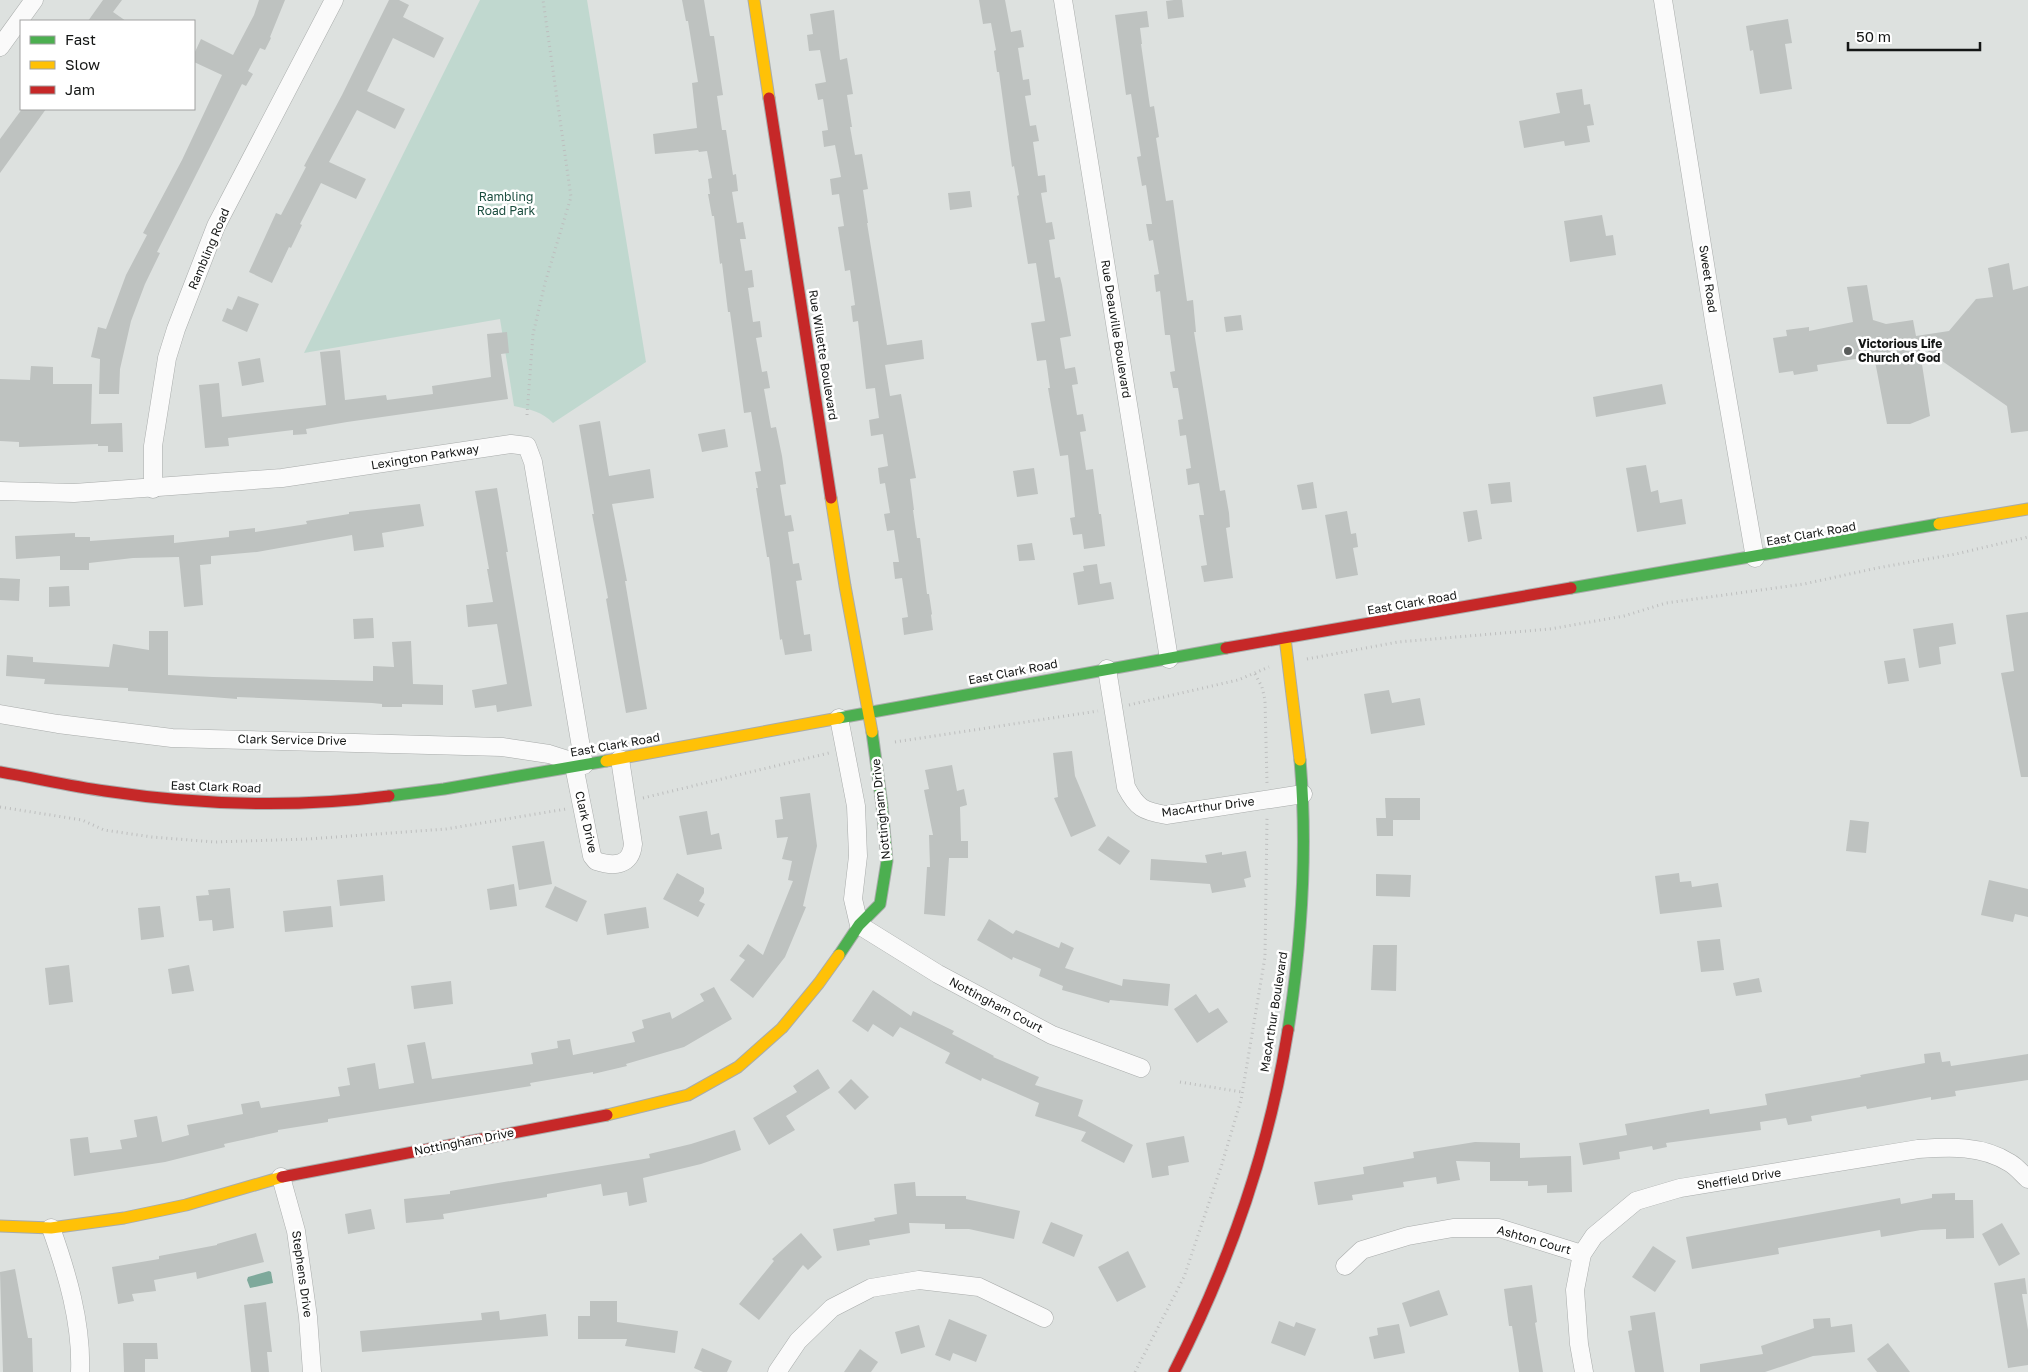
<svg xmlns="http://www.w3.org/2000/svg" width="2028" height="1372" viewBox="0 0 2028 1372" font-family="'Golos Text',sans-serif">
  <rect width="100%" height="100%" fill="#dde1df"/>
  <path fill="#c0d8cf" d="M480,0H587L646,362L553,423C543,412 529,409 514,406L500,319L304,353Z"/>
  <path fill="#7ea99b" d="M269,1271L271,1272L273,1283L250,1288L247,1280L248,1277Z"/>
  <g fill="#bec2c0">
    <path d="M103,0H122L113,12L126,21H88Z"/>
    <path d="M259,0H285L270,37L271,38L265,50L260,48L248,71L253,74L246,86L242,84L157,252L160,253L145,284L131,321L120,369L119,394H99L100,359L91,357L98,327L106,329L126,275L147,235L143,233L182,160L222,75L194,62V54L201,39L233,55L254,15Z"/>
    <path d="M389,0H399L409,5L403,17L444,38L434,58L393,38L367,91L405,109L395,129L357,110L329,162L366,179L356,199L321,183L300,224L302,225L291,248L289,247L272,283L249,272L276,213L281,215L306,167L304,166L342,95Z"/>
    <path d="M682,0H704L710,36H714L723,95L717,96L722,130H726L733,175L736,174L738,191L732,192L737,223L743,222L746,239H740L745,271L752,270L754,287L748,288L753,322L760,321L762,337L756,338L762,372L767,371L770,388L764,389L771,428L776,427L782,456L786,484L780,485L785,516L791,515L794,531L788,532L793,564L799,563L802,580L796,581L804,635L810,634L812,651L785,655L782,639L780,640L769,557H767L756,488H758L755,472L761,471L751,412L744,413L730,312H728L722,263L720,264L714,216H712L708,194H710L708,179L712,178L707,151L699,152L698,150L655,154L653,134L697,128L692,83L698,82L688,21H686Z"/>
    <path d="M979,0H1005L1011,32L1021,30L1024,47L1018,48L1023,80L1029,79L1031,95L1025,96L1030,126L1036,125L1039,141L1033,142L1038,176L1045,175L1047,192L1041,193L1046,223L1052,222L1055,239L1049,240L1055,278L1060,277L1062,285L1071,336L1060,338L1065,369L1075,367L1078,384L1072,385L1077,415L1083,414L1086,431L1080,432L1086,470L1093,469L1099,514H1101L1105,546L1084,549L1082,534L1073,535L1070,518L1075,517L1068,455L1060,456L1048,388H1050L1046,360L1037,361L1031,323L1045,321L1036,263L1028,264L1017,196L1019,195L1014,166L1012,167L999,72H997L994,51L996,50L991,23L983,24Z"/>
    <path d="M1174,0H1182L1184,17L1168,19L1166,1Z"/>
    <path d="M834,10L840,60L847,58L853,94L847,95L852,127H850L855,155L862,154L868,189L863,190L868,223H867L887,345L922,340L924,359L885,365L890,396L901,394L916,478L910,479L914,510H913L917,538H920L927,594H929L932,614L931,615L933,630L904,635L902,618L908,617L902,578L895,579L893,562H899L894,530L887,531L884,514L890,513L885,483L880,484L878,468L888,466L883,434L871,436L869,420L879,418L875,388L866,389L858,321L853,322L851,306L855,305L850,270L845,271L838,227L844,226L839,194L832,195L830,179L841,177L835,145L824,147L822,131L828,130L823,99L818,100L815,84L826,82L820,50L809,51L807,35L813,34L810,14Z"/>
    <path d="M1147,11L1149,27L1140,28L1142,44H1141L1150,107L1154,106L1159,137L1156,138L1166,201L1173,200L1187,301L1193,300L1196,332H1194L1220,491L1225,490L1229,513L1230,527L1226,528L1233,578L1204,582L1201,566L1207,565L1199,515H1204L1199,483L1188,485L1186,469L1191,468L1186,435L1180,436L1178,420L1183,419L1178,388H1173L1170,372L1175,371L1170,335H1165L1160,291L1156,292L1154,275L1159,274L1153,240L1149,241L1146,224H1152L1146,185L1142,186L1137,157L1141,156L1131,94L1126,95L1115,15Z"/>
    <path d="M1788,19L1792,43L1785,44L1792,89L1760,94L1753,50L1750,51L1746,26Z"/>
    <path d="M1582,89L1584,105L1590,104L1594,125L1587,126L1590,142L1565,146L1564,141L1524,148L1519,121L1560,113L1556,93Z"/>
    <path d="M22,109H46L0,173V139Z"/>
    <path d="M970,191L972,207L950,210L948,193Z"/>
    <path d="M1602,215L1606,236L1613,235L1616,255L1570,262L1564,221Z"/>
    <path d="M2009,263L2013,290L2028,286V431L2011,433L2007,406L1919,345L1930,416L1910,424H1887L1874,356L1817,365L1818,371L1794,375L1793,371L1779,373L1773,338L1787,336L1786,330L1809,327V331L1853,322L1847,287L1867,285L1873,320L1886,324L1913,320L1916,336L1949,331L1976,299L1993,297L1988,268Z"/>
    <path d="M238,296L259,304L247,332L222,321L227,308L232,310Z"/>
    <path d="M1241,315L1243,330L1226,332L1224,317Z"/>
    <path d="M507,332L509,353L501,354L508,399L347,422L306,429L307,434L293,435V430L228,438L229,446L205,448L199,385L219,383L222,417L326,405L320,352L340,350L345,400L386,395L387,400L433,394L432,386L491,377L487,334Z"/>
    <path d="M260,358L264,382L242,386L238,362Z"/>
    <path d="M31,366L53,367V384H92L91,424L122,423L123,452H108V446H98V444L19,447V442L0,441V379L30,380Z"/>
    <path d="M1662,384L1666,404L1596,417L1593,397Z"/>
    <path d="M600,421L609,476L650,469L654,498L612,504L627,581H625L647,709L626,713L606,599L608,598L592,514H594L579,425Z"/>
    <path d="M725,429L728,447L702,452L698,434Z"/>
    <path d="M1646,465L1651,492L1658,490L1660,503L1682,499L1686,524L1637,532L1626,468Z"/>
    <path d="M1034,468L1038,494L1017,497L1013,471Z"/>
    <path d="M1313,482L1317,508L1302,510L1297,485Z"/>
    <path d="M1510,482L1512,502L1491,504L1488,484Z"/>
    <path d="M497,488L508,552H506L532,706L497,712L496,705L475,708L472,690L507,684L497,624L468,627L466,605L493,602L487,569H489L475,491Z"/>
    <path d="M420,504L424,526L382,533L384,547L354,551L352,535L257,552L211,556V564L200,565L203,605L184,607L179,557L133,558L89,563V570H60V556L16,559L15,536L75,533V537H90V541L174,535V543L229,537V531L255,528V532L307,524L306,521L349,514V512Z"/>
    <path d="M1477,510L1482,539L1468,542L1463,512Z"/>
    <path d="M1347,511L1351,534L1356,533L1358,547L1353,548L1358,575L1336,579L1325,515Z"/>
    <path d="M1032,543L1035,560L1019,561L1017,545Z"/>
    <path d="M1097,564L1100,584L1111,582L1114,599L1078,605L1073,573L1084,571L1083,566Z"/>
    <path d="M0,578L20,579L19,601L0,600Z"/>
    <path d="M69,586L70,606L49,607V587Z"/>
    <path d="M2028,612V777H2021L2001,673L2014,671L2006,615Z"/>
    <path d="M373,618L374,638L354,639L353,619Z"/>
    <path d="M1953,623L1956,644L1939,647L1941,664L1919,668L1913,629Z"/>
    <path d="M149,631H168V675L213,677L373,681V666L394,667L392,642L411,641L413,684L443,685V705L402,704V707H382V704L372,703L237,697V699L212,697L128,691V688L44,684L45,679L6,676L7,655L33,657V662L109,667L113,644L149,650Z"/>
    <path d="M1905,658L1909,681L1888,684L1884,661Z"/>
    <path d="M1389,690L1392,703L1420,698L1425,725L1371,734L1364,694Z"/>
    <path d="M1072,751L1075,776L1096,826L1071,837L1054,798L1058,797L1053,753Z"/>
    <path d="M952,765L957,791L964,789L967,805L960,807L961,841H968V858H949L945,916L924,914L927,867H930L929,835H933L924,790L929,789L925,770Z"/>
    <path d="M810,793L817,846L803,906L806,907L785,957L753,998L730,980L745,960L739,956L748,944L763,955L793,881L788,880L792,861L782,859L788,837L777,838L775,820L783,819L780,797Z"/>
    <path d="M1385,798H1420V820H1393V836H1377L1376,818H1386Z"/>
    <path d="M707,811L711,835L719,833L722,849L687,855L679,816Z"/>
    <path d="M1850,820L1869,822L1866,853L1846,851Z"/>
    <path d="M1108,836L1130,851L1120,865L1098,850Z"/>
    <path d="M544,841L552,884L519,890L512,846Z"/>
    <path d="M1246,851L1251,877L1244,879L1246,887L1212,893L1210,884L1150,880L1151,859L1207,863L1205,855L1222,852V855Z"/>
    <path d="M677,873L704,888V893L699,901L705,904L698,917L663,899Z"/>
    <path d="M1679,873L1680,882L1691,881L1692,887L1718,883L1722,907L1660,914L1655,876Z"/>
    <path d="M1376,874L1411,875L1410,897L1376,896Z"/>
    <path d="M383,875L385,901L340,906L337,880Z"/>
    <path d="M1989,880L2028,889V917L2015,914L2013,922L1981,915Z"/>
    <path d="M514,884L517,906L490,910L487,889Z"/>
    <path d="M555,886L587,901L577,922L545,907Z"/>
    <path d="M230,888L234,928L213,931L212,920L199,921L196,896L209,895L208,890Z"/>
    <path d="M160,906L164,937L141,940L138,908Z"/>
    <path d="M331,906L333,927L285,932L283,911Z"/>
    <path d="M646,907L649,928L607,935L604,914Z"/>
    <path d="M989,919L1013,934L1016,930L1059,948L1061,942L1074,948L1065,968L1122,986L1123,979L1170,984L1168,1006L1110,1000L1109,1003L1062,990L1063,986L1039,976L1041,969L1013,957L1012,960L977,940Z"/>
    <path d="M1720,939L1724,970L1701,972L1697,941Z"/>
    <path d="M1373,945H1397L1396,991L1371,990Z"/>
    <path d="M69,965L73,1002L49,1005L45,968Z"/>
    <path d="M189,965L194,991L172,994L168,969Z"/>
    <path d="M1759,978L1762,992L1736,996L1733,983Z"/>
    <path d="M451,981L453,1004L414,1009L411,986Z"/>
    <path d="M714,987L732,1019L684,1047L626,1064L627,1066L593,1074V1072L530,1083L531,1086L328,1119V1122L278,1130V1132L224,1144L225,1147L165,1162L74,1176L70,1139L88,1137L90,1153L122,1149L120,1140L137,1137L134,1120L157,1116L162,1142L189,1135L187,1125L243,1114L241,1104L259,1101L261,1108L340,1096L338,1087L350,1085L347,1068L375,1063L379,1089L414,1083L407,1045L425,1042L432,1079L533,1064L531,1053L558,1048L557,1041L570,1039L573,1055L635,1042L632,1032L644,1028L642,1020L670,1012L672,1019L704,1001L700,994Z"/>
    <path d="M873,990L911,1016L913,1011L954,1031L952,1034L994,1056L993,1057L1039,1077L1035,1085L1083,1100L1078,1116L1133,1145L1124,1163L1081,1141L1086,1132L1035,1116L1039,1103L982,1078L981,1081L945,1063L950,1053L900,1027L893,1037L873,1024L868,1032L852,1021Z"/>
    <path d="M1196,994L1209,1013L1218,1008L1228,1022L1197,1043L1174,1009Z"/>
    <path d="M1940,1052L1942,1062L1950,1061L1951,1066L2028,1054V1080L1955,1091L1956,1096L1931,1100V1097L1867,1109L1866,1106L1811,1116L1812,1121L1788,1125L1786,1118L1760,1122L1761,1130L1666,1143L1667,1147L1653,1150L1652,1146L1619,1152L1620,1159L1583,1165L1579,1143L1627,1135L1625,1124L1709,1109L1710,1114L1767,1105L1765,1094L1861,1077L1860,1075L1925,1063L1924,1054Z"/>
    <path d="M818,1069L830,1088L786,1116L795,1130L769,1145L753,1118L797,1092L793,1086Z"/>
    <path d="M851,1079L869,1097L855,1110L838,1092Z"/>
    <path d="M735,1130L741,1150L701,1164L643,1178L647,1202L629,1206L627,1192L603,1196L601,1184L547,1194V1197L443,1214L444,1219L406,1223L404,1199L450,1194V1191L650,1158L649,1154L691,1144Z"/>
    <path d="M1184,1136L1189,1162L1168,1166L1169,1175L1152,1178L1146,1143Z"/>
    <path d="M1475,1142L1520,1143V1158L1571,1156L1572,1192L1547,1193V1185L1528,1186V1181H1490V1162L1456,1161L1460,1180L1437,1184L1436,1177L1403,1182L1404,1187L1352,1195L1353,1200L1318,1205L1314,1182L1364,1174L1363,1167L1414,1158L1413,1152Z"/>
    <path d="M915,1182L916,1196H966V1199L1020,1211L1014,1239L969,1229H945V1224L909,1223L910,1233L869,1240L870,1245L837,1251L833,1229L875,1221L874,1218L897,1214L894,1184Z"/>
    <path d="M1955,1193V1200H1973L1974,1238L1946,1239V1229L1921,1230L1881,1237L1880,1230L1778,1248L1779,1254L1692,1269L1686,1237L1900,1198L1901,1204L1932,1198V1194Z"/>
    <path d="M371,1209L375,1229L348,1234L345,1214Z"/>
    <path d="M1051,1222L1083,1235L1074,1257L1042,1243Z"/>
    <path d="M2002,1223L2020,1254L1999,1266L1982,1234Z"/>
    <path d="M256,1233L264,1262L197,1279L196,1272L154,1280L156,1291L132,1294L134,1301L118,1304L112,1267L159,1259V1256L217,1245V1244Z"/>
    <path d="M801,1233L822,1257L808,1270L803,1265L759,1320L739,1304L774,1261L772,1259Z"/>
    <path d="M1653,1246L1676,1261L1655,1292L1632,1277Z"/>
    <path d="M1128,1251L1146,1287L1117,1302L1098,1267Z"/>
    <path d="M15,1269L28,1338H32L33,1372H3L0,1272Z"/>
    <path d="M2025,1278L2027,1294H2022L2028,1330V1365L2008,1368L1994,1283Z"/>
    <path d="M1532,1285L1537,1322L1535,1323L1543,1372H1519L1512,1326H1509L1504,1289Z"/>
    <path d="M1439,1290L1448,1315L1410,1327L1402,1303Z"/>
    <path d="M590,1301H617V1322L678,1331L675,1353L625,1346L627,1339H578V1316H590Z"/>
    <path d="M266,1302L272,1352H267L269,1372H251L244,1305Z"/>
    <path d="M499,1311L500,1320L546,1314L548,1336L362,1352L360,1331L482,1320L481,1313Z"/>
    <path d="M1655,1312L1664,1372H1635L1628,1331L1632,1330L1630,1316Z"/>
    <path d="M1830,1318L1831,1327L1852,1324L1855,1352L1813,1356L1765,1372H1700V1364L1763,1354L1761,1346L1814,1328L1813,1319Z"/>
    <path d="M949,1319L987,1335L976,1362L953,1353L950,1361L935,1355Z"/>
    <path d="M1279,1321L1294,1327L1296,1322L1316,1329L1305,1356L1271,1343Z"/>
    <path d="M1399,1324L1405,1353L1374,1359L1369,1337L1378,1335L1377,1328Z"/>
    <path d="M919,1325L925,1347L901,1354L895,1332Z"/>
    <path d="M123,1343H157L158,1359H145V1372H124Z"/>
    <path d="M1888,1343L1910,1372H1877L1867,1359Z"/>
    <path d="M702,1348L732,1361L727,1372H703L694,1368Z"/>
    <path d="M860,1349L878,1362L871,1372H844Z"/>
  </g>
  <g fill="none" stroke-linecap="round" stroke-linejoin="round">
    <g stroke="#a9acab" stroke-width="19">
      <g id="street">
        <path d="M1063,0L1169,659"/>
        <path d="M1663,0L1715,327L1755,558"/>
        <path d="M0,47L34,0"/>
        <path d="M153,489V446L167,358L176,329L216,226L334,0"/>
        <path d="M0,491L74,493L282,478L511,444L527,446L533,462L584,765L549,754L502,747L172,738L58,724L0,714"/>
        <path d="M1107,669L1126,787C1137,808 1143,811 1166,815L1303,794"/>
        <path d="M839,718L856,806L858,856L853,899L859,925L938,974L1052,1035L1141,1068"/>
        <path d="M574,766L592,856L596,861C614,867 631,866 633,844L620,759"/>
        <path d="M281,1177L296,1231L308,1317L312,1372"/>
        <path d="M51,1228C67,1273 82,1323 80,1372"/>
        <path d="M1345,1266L1362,1250L1408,1236L1453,1228H1499L1582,1254"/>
        <path d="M777,1372L798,1341L832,1308L871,1288L919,1280L979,1287L1044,1318"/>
        <path d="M1584,1372L1579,1344L1575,1290L1582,1254L1594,1236L1636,1201L1680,1188L1918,1149C1950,1147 1982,1145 2010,1163C2017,1167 2022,1174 2028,1179"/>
      </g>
    </g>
    <g stroke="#a9acab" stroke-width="13">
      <g id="fast">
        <path d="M1571,588L1939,524"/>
        <path d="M839,718L1226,648"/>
        <path d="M389,796L444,789L606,761"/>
        <path d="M839,955L859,925L880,904L887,861L882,805L872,732"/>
        <path d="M1288,1030C1302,939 1308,852 1300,760"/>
      </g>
    </g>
    <g stroke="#a9acab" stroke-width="13">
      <g id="slow">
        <path d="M754,0L769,98"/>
        <path d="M831,498L845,586L872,732"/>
        <path d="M1939,524L2028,509"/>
        <path d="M1285,638L1300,760"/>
        <path d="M606,761L839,718"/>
        <path d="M607,1115L688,1095L738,1067L782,1028L819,983L839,955"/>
        <path d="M0,1226L51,1228L124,1218L186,1205L282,1177"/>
      </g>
    </g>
    <g stroke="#a9acab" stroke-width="13">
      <g id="jam">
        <path d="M769,98L831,498"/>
        <path d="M1226,648L1571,588"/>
        <path d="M0,772C35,778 70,786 105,791C198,805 295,808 389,796"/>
        <path d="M282,1177L607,1115"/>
        <path d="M1174,1372C1229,1264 1269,1150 1288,1030"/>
      </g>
    </g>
    <g stroke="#bdbebe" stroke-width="3" stroke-dasharray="1 4" stroke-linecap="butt">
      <path d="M527,415L533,334L545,283L571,197L543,0"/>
      <path d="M1307,659L1398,642L1550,629L1624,616L1666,603L1804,584L1877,568L1956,554L2028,537"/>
      <path d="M1255,674L1262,687L1265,700L1267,783"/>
      <path d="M1129,705L1238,680L1269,667"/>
      <path d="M895,742L1098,711"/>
      <path d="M643,798L829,753"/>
      <path d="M0,807L82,820L104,830L152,837L214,842L308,839L446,829L566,809"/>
      <path d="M1180,1082L1242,1092"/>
      <path d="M1135,1372L1184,1277L1221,1167L1241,1100L1265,957L1267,817"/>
    </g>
    <use href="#street" stroke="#fafafa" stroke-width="18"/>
    <use href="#fast" stroke="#4caf50" stroke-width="11"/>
    <use href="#slow" stroke="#ffc107" stroke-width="11"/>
    <use href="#jam" stroke="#c62828" stroke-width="11"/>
  </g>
  <circle fill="#5a5d5c" stroke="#fff" stroke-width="2" cx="1848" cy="351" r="5"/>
  <g text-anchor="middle" stroke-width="5" stroke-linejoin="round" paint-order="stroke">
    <g font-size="12" fill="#1b4d3f" stroke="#fff">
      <text x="506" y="201">Rambling<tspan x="506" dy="14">Road Park</tspan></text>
    </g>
    <g font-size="12" fill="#141615" stroke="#fff">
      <text transform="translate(209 249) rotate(-67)" y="4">Rambling Road</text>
      <text transform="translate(1708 279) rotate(82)" y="4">Sweet Road</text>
      <text transform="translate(1116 329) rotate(81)" y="4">Rue Deauville Boulevard</text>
      <text transform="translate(823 355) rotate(81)" y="4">Rue Willette Boulevard</text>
      <text transform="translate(425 457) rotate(-9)" y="4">Lexington Parkway</text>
      <text transform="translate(1811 534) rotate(-10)" y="4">East Clark Road</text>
      <text transform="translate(1412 603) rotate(-10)" y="4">East Clark Road</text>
      <text transform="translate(1013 672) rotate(-11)" y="4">East Clark Road</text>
      <text transform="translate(292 740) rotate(1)" y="4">Clark Service Drive</text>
      <text transform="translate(615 745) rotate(-10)" y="4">East Clark Road</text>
      <text transform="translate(216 787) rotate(2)" y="4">East Clark Road</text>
      <text transform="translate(1208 807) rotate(-7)" y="4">MacArthur Drive</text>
      <text transform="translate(881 809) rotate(-96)" y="4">Nottingham Drive</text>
      <text transform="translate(586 822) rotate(77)" y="4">Clark Drive</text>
      <text transform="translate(996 1005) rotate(28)" y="4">Nottingham Court</text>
      <text transform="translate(1274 1012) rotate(-81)" y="4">MacArthur Boulevard</text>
      <text transform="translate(464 1142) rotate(-11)" y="4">Nottingham Drive</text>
      <text transform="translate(1739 1179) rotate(-9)" y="4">Sheffield Drive</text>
      <text transform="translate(1534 1240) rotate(16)" y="4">Ashton Court</text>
      <text transform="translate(302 1274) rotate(82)" y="4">Stephens Drive</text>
    </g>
    <g font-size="12" font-weight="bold" fill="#141615" stroke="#fff" text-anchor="start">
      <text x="1858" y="348">Victorious Life<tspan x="1858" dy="14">Church of God</tspan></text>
    </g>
  </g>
  <rect x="20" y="20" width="175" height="90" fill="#ffffff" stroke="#a1a2a1"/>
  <rect x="30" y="36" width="25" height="8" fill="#4caf50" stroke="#a1a2a1"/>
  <text x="65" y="45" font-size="15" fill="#141615">Fast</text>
  <rect x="30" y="61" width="25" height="8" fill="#ffc107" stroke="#a1a2a1"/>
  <text x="65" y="70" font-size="15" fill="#141615">Slow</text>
  <rect x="30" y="86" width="25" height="8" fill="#c62828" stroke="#a1a2a1"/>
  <text x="65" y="95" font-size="15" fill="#141615">Jam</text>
  <path d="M1848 42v8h132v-8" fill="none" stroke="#141615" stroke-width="2.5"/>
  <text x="1856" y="42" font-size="15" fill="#141615" stroke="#ffffff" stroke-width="4" paint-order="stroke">50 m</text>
</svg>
